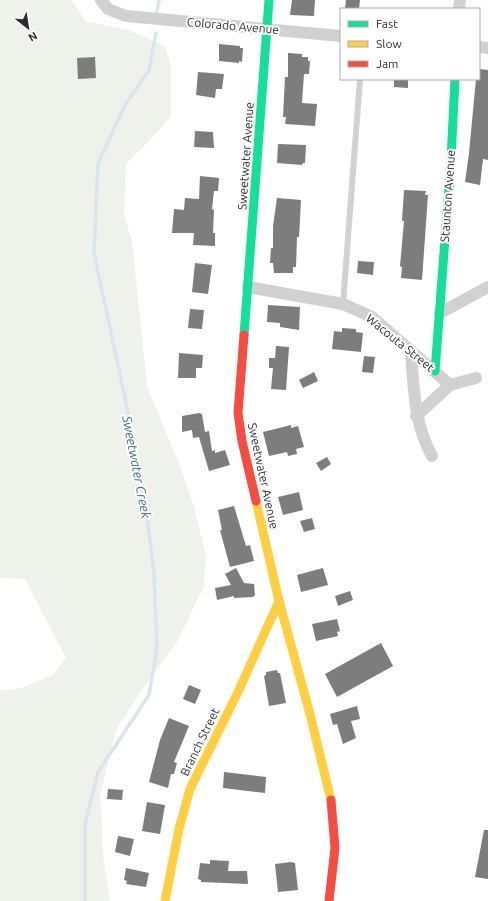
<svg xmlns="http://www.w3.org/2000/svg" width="488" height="901" viewBox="0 0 488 901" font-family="Ubuntu,sans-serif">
  <rect width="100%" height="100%" fill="#fff"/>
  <path fill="#eff2eb" d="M0,0H72L85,21L128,30L165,46L171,67V116L151,139L126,164L124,215L132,241L147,387L180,466L194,507L206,555L204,586L177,642L143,688L116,730L100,796L104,863L110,901H0V690L18,689L53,675L66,658L25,579L0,578Z"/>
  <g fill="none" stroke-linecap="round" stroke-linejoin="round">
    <g stroke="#d9e6ee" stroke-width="3.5">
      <path d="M157,12L159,0"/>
      <path d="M85,901V824L98,772L149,695L157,648L154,574L146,508L128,412L94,253L98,164L125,105L149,70L156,33"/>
    </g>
  </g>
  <g fill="#7d7d7d">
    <path d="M292,0H315L314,16L290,15Z"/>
    <path d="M346,0H360L359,9H345Z"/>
    <path d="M219,44L240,46V48H243L242,62L239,61V63L219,61Z"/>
    <path d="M288,53L302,54V57H308V61H310L309,74H304L302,103L317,104L315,126L285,124L286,117H283L285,77H288Z"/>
    <path d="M95,57L96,78L78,79L77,58Z"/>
    <path d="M479,69L488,70V160L483,159L480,185L465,182L469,153L476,79H479Z"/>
    <path d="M198,72L224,74L222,89H216L215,98L196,95Z"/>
    <path d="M394,79H408V88L394,87Z"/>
    <path d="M195,131L213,132L214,148L194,147Z"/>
    <path d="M278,144L306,145L305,163H303L302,165L277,163Z"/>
    <path d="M200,176L219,178L218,191H214L212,209L214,210L213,233H215V246L193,245L194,233H172L174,209L184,210L185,198L199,199Z"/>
    <path d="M404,190L426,191L425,195H428L422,280L401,278L402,267L400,266L404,221H402Z"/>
    <path d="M277,198L301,200L299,237H297L296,267H293V273H274L273,263H270L271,248H273V226Z"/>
    <path d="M358,261L374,262L373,275L357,273Z"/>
    <path d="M195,263L212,265L208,294L192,292Z"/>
    <path d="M268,305L300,307L299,330L280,327V323L267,322Z"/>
    <path d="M190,309L204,310L202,329L188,328Z"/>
    <path d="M342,328L356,329V332L363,333L361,352L332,349L334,331L342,332Z"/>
    <path d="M276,346L289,347L286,390L271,389L273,368H269V358H275Z"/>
    <path d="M179,353L203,355L202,368H196V378H178Z"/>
    <path d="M364,356L375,357L373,373L362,372Z"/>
    <path d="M314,372L318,381L303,388L299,380Z"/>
    <path d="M199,413L202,414L205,432L209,431L212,451L215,450V453L225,450L230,465L209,471L199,437L193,438L192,430L182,432V416Z"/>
    <path d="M291,425V428L298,426L304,447L296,449L297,454L288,456L287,452L269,456L263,432Z"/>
    <path d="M327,457L331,464L321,471L316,463Z"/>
    <path d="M299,492L303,510L283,515L278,497Z"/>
    <path d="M234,506L246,546L250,545L254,561L230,567L220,530H222L218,510Z"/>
    <path d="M312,518L315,529L304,532L300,521Z"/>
    <path d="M236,568L244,583L254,584L255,595L253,597L234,598V596L217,600L215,588L231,585L225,574Z"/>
    <path d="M323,568L328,585L301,592L297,575Z"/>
    <path d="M350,591L353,600L338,606L335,596Z"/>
    <path d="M337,619L340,631L337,632L338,636L316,641L312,624Z"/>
    <path d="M381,643L393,666L337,697L325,674Z"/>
    <path d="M277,670L278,673H280L286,703L269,706L264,676L266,675V672Z"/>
    <path d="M189,685L201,690L195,704L183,699Z"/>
    <path d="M357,706L360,719L351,721L356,738L343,744L337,724L333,725L330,714Z"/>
    <path d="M169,718L189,726L174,762L177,763L174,774H171L168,788L149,782L160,740Z"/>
    <path d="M224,772L266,777L265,793L223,788Z"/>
    <path d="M108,789L123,790L122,800L107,799Z"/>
    <path d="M147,802L165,805L160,834L142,831Z"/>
    <path d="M484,830H488V879L475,877Z"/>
    <path d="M118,836L134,839L130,856L115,852Z"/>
    <path d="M210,860L229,861L228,871H247L248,884L201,882V880L198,879L200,863L210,864Z"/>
    <path d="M291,862L295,863L298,890L278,892L275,864Z"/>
    <path d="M126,868L149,873L146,887L126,884L127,881L124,880Z"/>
  </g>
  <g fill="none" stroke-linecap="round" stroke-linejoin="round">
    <path stroke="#d1d1d1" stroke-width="6" d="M343,304L360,79"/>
    <g stroke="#d1d1d1" stroke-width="12">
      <path d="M101,0L108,9L126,16L341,36"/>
      <path d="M459,9L460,0"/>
      <path d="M479,47L488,48"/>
      <path d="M248,287L343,304L372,317L450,385L476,378"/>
      <path d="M440,313L488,287"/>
      <path d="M411,353C414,389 414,424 432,456"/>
      <path d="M416,416L450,385"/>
    </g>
    <g stroke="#16e098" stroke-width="9">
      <path d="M244,335L269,0"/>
      <path d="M435,371L451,160L455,79"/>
    </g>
    <g stroke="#ffcf43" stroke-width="9">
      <path d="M256,501L279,601L310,714L331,800"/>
      <path d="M165,901L179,829L190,789L238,692L279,601"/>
    </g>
    <g stroke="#f24e42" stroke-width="9">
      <path d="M244,335L238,413L242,441L256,501"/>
      <path d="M329,901L335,848L331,800"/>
    </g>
  </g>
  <g text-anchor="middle" stroke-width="4" stroke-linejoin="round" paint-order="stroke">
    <g font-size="12" fill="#2c2c2c" stroke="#fff">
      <text transform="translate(233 26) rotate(5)" y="4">Colorado Avenue</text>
      <text transform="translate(246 156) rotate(-86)" y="4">Sweetwater Avenue</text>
      <text transform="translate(448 196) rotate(-86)" y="4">Staunton Avenue</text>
      <text transform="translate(400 343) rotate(39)" y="4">Wacouta Street</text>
      <text transform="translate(263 476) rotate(78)" y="4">Sweetwater Avenue</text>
      <text transform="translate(200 742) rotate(-64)" y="4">Branch Street</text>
    </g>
    <g font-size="13" font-style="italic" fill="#446e84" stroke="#fff">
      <text transform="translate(137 467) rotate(79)" y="5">Sweetwater Creek</text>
    </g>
  </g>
  <rect x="340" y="8" width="140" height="72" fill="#ffffff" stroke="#ababab"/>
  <rect x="348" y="21" width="20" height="6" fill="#16e098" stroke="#ababab"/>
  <text x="376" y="28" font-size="12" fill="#2c2c2c">Fast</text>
  <rect x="348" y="41" width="20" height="6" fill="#ffcf43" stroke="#ababab"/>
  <text x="376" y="48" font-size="12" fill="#2c2c2c">Slow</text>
  <rect x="348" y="61" width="20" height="6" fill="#f24e42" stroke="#ababab"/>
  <text x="376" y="68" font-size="12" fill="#2c2c2c">Jam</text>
  <g transform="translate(28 28) rotate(150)" stroke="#ffffff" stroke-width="3" paint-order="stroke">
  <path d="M0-3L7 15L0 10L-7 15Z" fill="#2c2c2c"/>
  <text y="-6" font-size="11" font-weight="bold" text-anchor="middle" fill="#2c2c2c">N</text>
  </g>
</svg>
